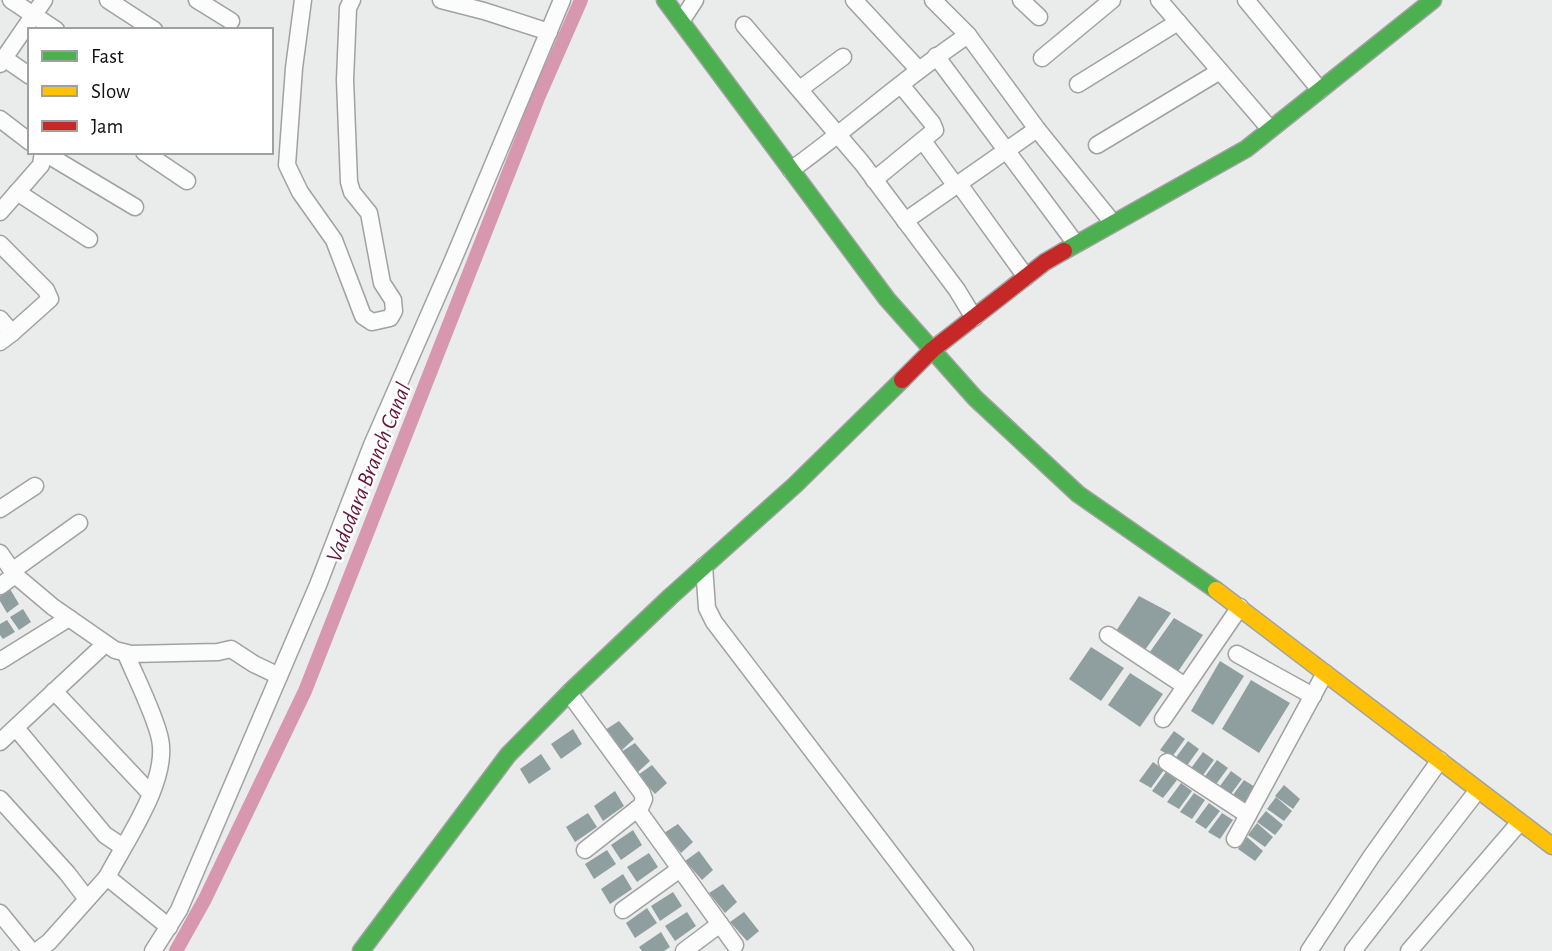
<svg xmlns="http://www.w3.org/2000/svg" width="1552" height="951" viewBox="0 0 1552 951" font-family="'Alegreya Sans',sans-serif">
  <rect width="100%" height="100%" fill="#eaecec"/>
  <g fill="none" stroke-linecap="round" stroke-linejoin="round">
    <path stroke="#d797ae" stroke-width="14" d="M176,951L205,899L305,691L538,98L581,0"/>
  </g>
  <g fill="#8f9f9f">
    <path d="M10,589L19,604L7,613L0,601V596Z"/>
    <path d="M1139,596L1171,613L1145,650L1116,631Z"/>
    <path d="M23,609L31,622L19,630L10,617Z"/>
    <path d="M1174,618L1203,635L1177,673L1147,656Z"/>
    <path d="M7,620L15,632L3,639L0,635V624Z"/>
    <path d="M1091,647L1124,668L1101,701L1069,679Z"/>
    <path d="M1220,661L1244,676L1213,725L1191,711Z"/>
    <path d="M1130,673L1163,694L1140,727L1108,705Z"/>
    <path d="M1251,680L1290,703L1259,753L1222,729Z"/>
    <path d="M619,721L634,739L622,750L605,730Z"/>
    <path d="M573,729L582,744L561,759L551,744Z"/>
    <path d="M1174,731L1185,739L1172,757L1160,750Z"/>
    <path d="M1188,741L1199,749L1186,767L1174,760Z"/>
    <path d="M635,743L650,761L638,772L621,752Z"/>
    <path d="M1203,752L1214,760L1201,778L1189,771Z"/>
    <path d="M541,754L551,769L529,784L520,769Z"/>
    <path d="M1217,760L1228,768L1214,787L1203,779Z"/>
    <path d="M1153,762L1164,770L1151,788L1139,781Z"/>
    <path d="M652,765L667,783L655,794L638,775Z"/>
    <path d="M1231,771L1242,779L1228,798L1217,790Z"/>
    <path d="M1166,772L1177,780L1163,798L1152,791Z"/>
    <path d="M1244,780L1255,787L1242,806L1230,799Z"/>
    <path d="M1181,783L1192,791L1179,809L1167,802Z"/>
    <path d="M1284,785L1300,799L1293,809L1275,796Z"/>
    <path d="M615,791L624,806L603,821L594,806Z"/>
    <path d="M1194,793L1205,800L1192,819L1180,812Z"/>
    <path d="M1276,797L1292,811L1284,821L1267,809Z"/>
    <path d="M1209,803L1220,811L1206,829L1195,822Z"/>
    <path d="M1266,811L1283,825L1275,835L1257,822Z"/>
    <path d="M588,813L597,827L575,842L566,827Z"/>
    <path d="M1222,813L1233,820L1220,839L1208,832Z"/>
    <path d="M1257,823L1273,837L1265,847L1248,835Z"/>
    <path d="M678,824L693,842L681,853L664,833Z"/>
    <path d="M633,830L642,845L621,860L611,845Z"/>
    <path d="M1247,837L1263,851L1255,861L1238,849Z"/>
    <path d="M607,850L616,864L594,879L585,864Z"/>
    <path d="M699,851L713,870L702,880L685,861Z"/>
    <path d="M649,853L658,867L637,882L627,867Z"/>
    <path d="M623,874L632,889L610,904L601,889Z"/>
    <path d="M723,884L737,902L725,913L709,893Z"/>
    <path d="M673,892L682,906L660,921L651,906Z"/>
    <path d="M647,908L657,923L635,938L626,923Z"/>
    <path d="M687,912L696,926L675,941L665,926Z"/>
    <path d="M744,912L759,931L747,941L730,922Z"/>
    <path d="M661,932L670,947L664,951H642L639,947Z"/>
  </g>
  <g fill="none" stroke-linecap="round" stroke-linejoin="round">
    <g stroke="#a0a2a1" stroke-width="19">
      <g id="street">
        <path d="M11,0L56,30"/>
        <path d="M108,0L154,30"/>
        <path d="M197,0L231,21"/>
        <path d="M303,0L294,68L287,165L300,192L334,240L363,316L372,322L390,318L394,311L393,300L382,283L369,213L352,192L349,182L345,80L348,8L352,0"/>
        <path d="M441,0L484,11L549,32"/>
        <path d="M854,0L919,70"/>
        <path d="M933,0L968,35"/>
        <path d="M1021,0L1039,17"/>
        <path d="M1159,0L1270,129"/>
        <path d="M1246,0L1320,90"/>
        <path d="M682,20L695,0"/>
        <path d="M744,25L862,163L957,290L974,318"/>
        <path d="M936,56L1076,244"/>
        <path d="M4,58L30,76"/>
        <path d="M1042,58L1112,0"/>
        <path d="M0,64L44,0"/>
        <path d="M1078,84L1178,22"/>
        <path d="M800,89L843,57"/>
        <path d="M0,119L30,142"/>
        <path d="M923,141L956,186"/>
        <path d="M1097,145L1220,71"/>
        <path d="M43,152L135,207"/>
        <path d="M144,152L187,181"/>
        <path d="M791,170C851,127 906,76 968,35L1037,129L1113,223"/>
        <path d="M874,180L935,130L932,123L901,85"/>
        <path d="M959,184L1026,277"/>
        <path d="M17,192L89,239"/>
        <path d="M0,212L41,165L43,152"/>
        <path d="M905,221L1037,129"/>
        <path d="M0,244L46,290L50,299L12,333"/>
        <path d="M0,319L12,333L0,342"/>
        <path d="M0,509L35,486"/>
        <path d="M0,553L15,575L53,607L115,650L131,654L218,652L231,649L254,664L279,676"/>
        <path d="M704,566L707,608L714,622L965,951"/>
        <path d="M12,571L79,523"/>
        <path d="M0,586L15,575"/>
        <path d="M1108,635L1185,686"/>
        <path d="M126,654C136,678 155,715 160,739C169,781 126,840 107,877L169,927"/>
        <path d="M1237,654L1313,696"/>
        <path d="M0,661L69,618"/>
        <path d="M54,691L151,794"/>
        <path d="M569,693L642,793L644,799L641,806L585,850"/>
        <path d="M1163,719L1240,607"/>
        <path d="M16,728L105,835L123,847"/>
        <path d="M0,742L105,644"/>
        <path d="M1167,762L1248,815"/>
        <path d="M0,799L67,873L87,899"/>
        <path d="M637,809L735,945"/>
        <path d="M1235,839L1325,673"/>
        <path d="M623,910L680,869"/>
        <path d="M0,913L31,951"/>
        <path d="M37,951L49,942L107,877"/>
        <path d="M153,951L179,910L318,585L372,445L453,260L562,0"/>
        <path d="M684,951L720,924"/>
        <path d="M1309,951L1371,857L1440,760"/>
        <path d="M1353,951L1478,790"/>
        <path d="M1409,951L1520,822"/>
      </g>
    </g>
    <g stroke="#a0a2a1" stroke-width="19">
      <g id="fast">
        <path d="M665,0L887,299L975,398L1078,494L1216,590"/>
        <path d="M1064,251L1246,149L1433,0"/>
        <path d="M361,951L508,755L572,690L670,597L795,485L902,380"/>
      </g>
    </g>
    <g stroke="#a0a2a1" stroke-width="19">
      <path id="slow" d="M1216,590L1552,846"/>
    </g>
    <g stroke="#a0a2a1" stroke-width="19">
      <path id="jam" d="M902,380L932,350L1045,262L1064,251"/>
    </g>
    <use href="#street" stroke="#fcfcfc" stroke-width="16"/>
    <use href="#fast" stroke="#4caf50" stroke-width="16"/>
    <use href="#slow" stroke="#ffc107" stroke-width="16"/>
    <use href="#jam" stroke="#c62828" stroke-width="16"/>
  </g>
  <g text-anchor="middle" stroke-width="5" stroke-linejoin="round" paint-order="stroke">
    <g font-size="23" font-style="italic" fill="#68143a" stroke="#fff">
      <text transform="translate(368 472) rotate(-68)" y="8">Vadodara Branch Canal</text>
    </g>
  </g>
  <rect x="28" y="28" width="245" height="126" fill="#ffffff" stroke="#9fa0a0" stroke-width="2"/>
  <rect x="42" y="51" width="35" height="10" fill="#4caf50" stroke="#9fa0a0" stroke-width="2"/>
  <text x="91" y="63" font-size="21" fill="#101111">Fast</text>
  <rect x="42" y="86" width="35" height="10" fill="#ffc107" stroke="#9fa0a0" stroke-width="2"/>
  <text x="91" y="98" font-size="21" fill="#101111">Slow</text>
  <rect x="42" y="121" width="35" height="10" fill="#c62828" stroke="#9fa0a0" stroke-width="2"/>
  <text x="91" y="133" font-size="21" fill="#101111">Jam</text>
</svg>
